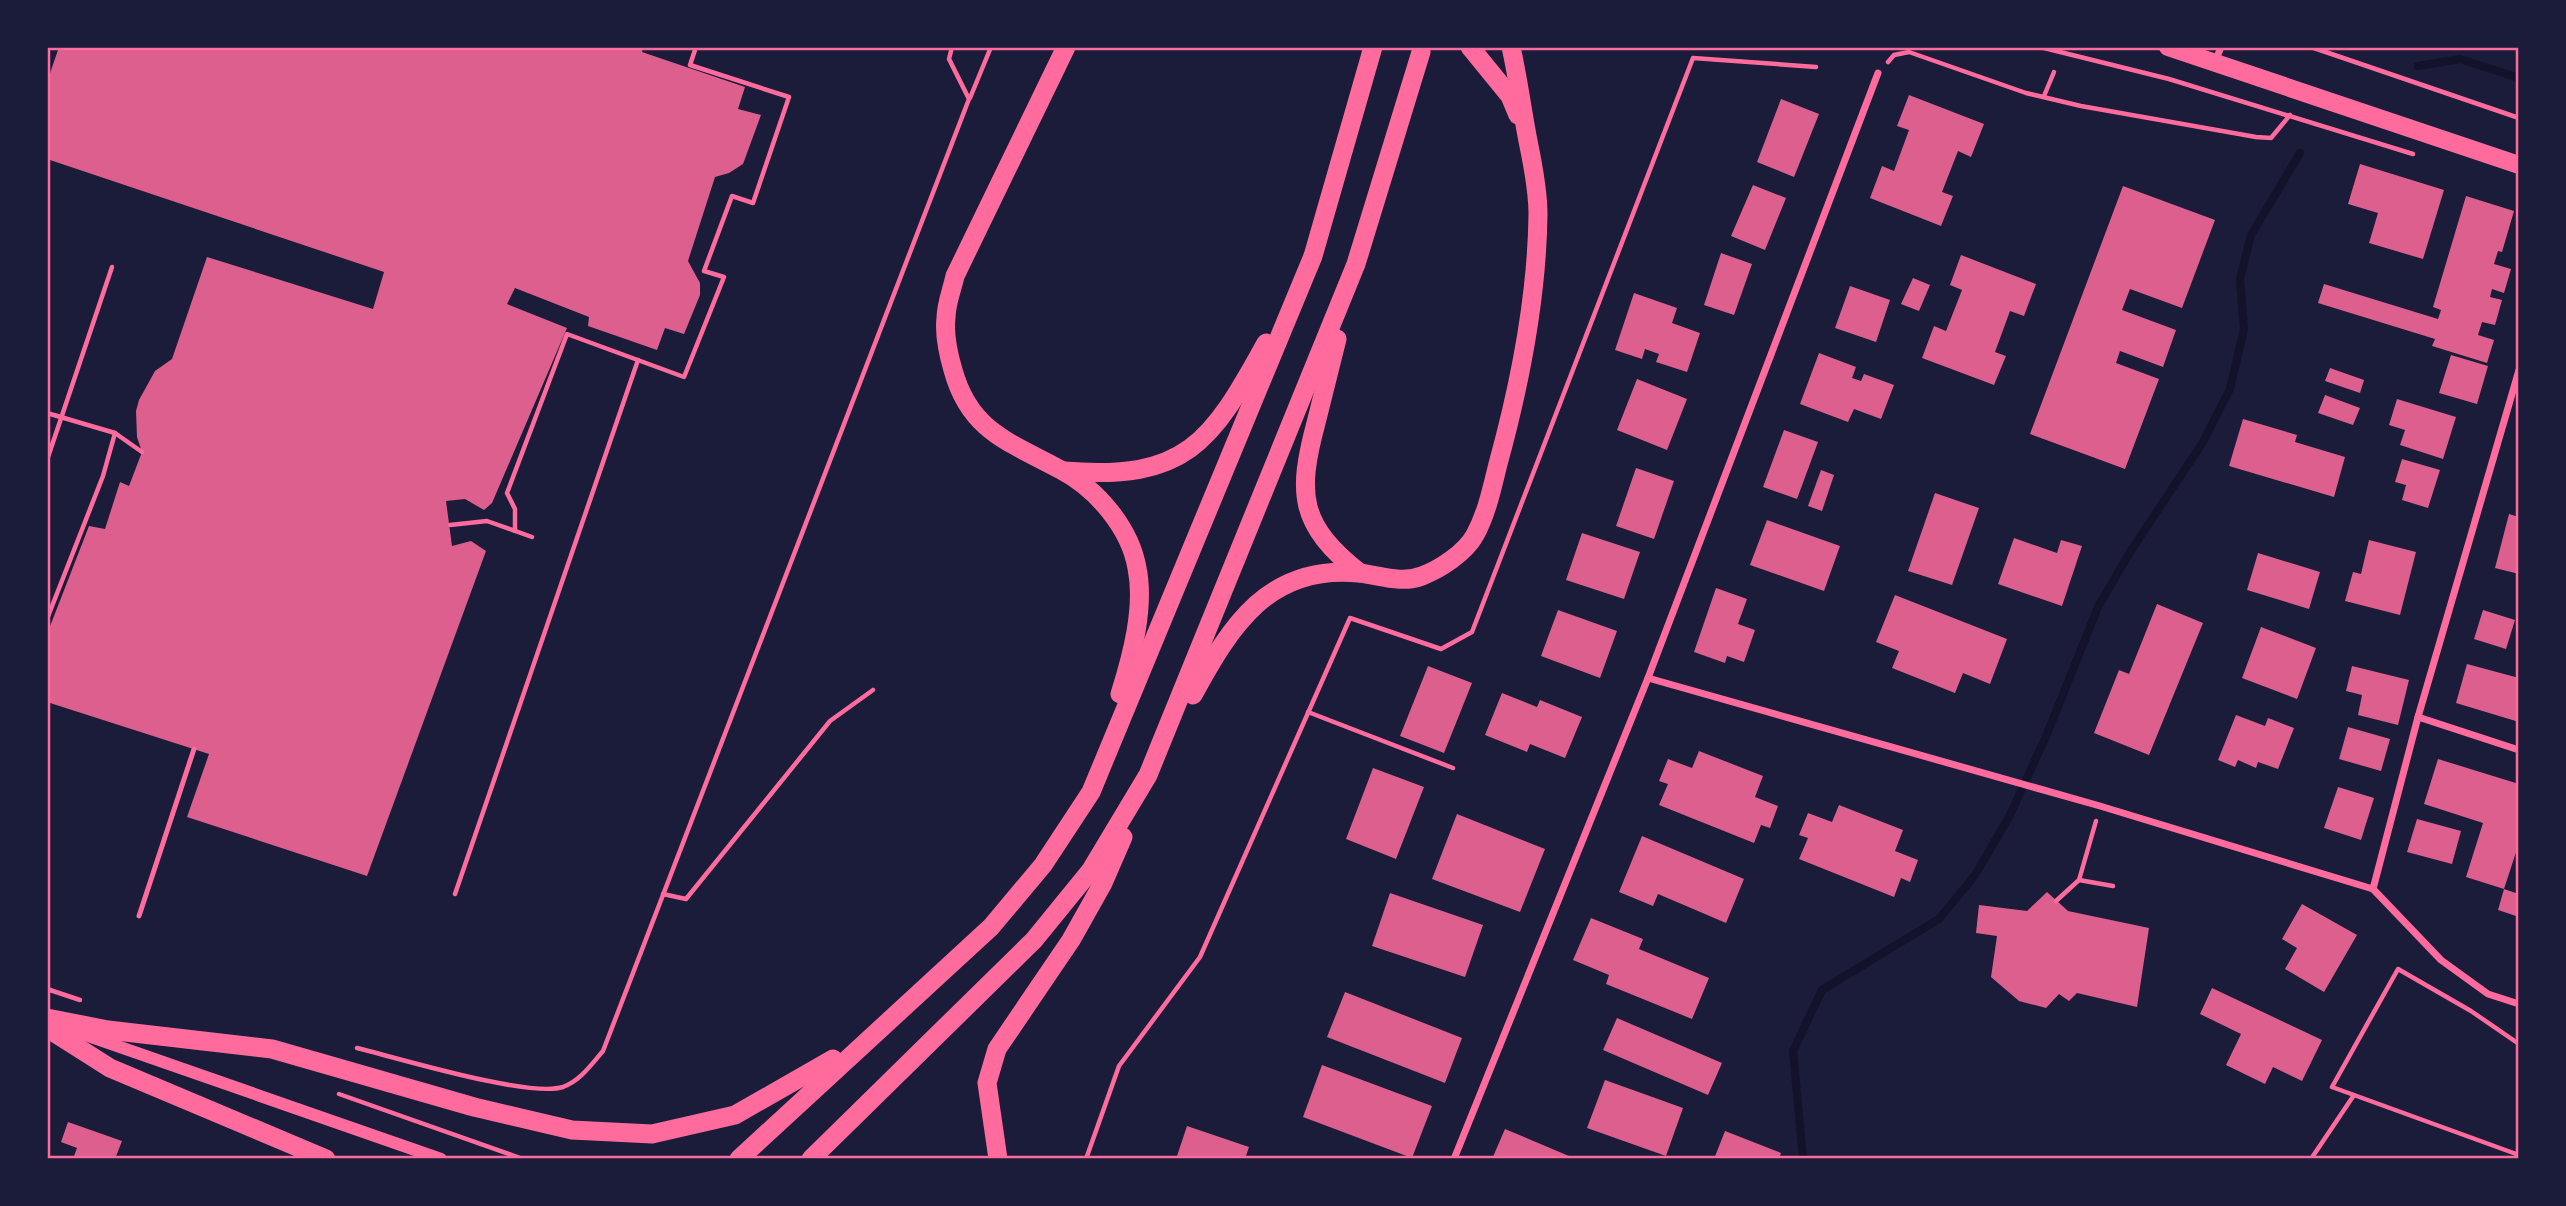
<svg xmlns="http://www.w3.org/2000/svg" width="2566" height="1206" viewBox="0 0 2566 1206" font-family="Montserrat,sans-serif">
  <rect width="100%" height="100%" fill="#1b1b3a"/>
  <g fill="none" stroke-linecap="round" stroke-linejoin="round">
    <g stroke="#12122b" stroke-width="8">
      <path d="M2418,66L2460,59L2519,78"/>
      <path d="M1803,1159L1793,1051L1822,990L1939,919L1975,875L2010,815L2047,734L2098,607L2130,552L2203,442L2230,389L2244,329L2240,279L2251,235L2300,153"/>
    </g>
  </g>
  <g fill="#dd5f8e">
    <path d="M59,47H643L642,52L745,87L738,109L761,115L743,164L729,173L715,177L688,261L700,283V295L684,334L665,328L657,350L588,326L589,317L515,288L507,304L567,328L492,503L484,510L465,499L446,501L452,546L471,541L486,551L367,876L187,817L209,754L47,702V634L89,526L105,529L120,482L129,486L142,452L137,437L136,411L139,400L155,371L172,359L207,257L373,309L384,272L47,159V82Z"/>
    <path d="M1909,95L1984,124L1971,157L1958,151L1942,192L1953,196L1941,226L1870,198L1882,166L1894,171L1909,130L1897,126Z"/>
    <path d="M1781,99L1819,114L1794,177L1757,162Z"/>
    <path d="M2360,164L2444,190L2423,259L2369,243L2378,213L2348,204Z"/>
    <path d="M1753,185L1786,198L1765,250L1731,236Z"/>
    <path d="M2123,186L2215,220L2182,308L2130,289L2122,310L2176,330L2163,367L2120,351L2116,363L2159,379L2125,469L2030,434Z"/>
    <path d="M2466,196L2514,211L2502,252L2498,251L2494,264L2511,269L2504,293L2492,289L2490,297L2502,300L2495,325L2482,322L2478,335L2494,340L2487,363L2432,346L2435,339L2318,303L2324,284L2438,319L2441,310L2433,307Z"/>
    <path d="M1721,253L1752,264L1734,315L1704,305Z"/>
    <path d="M1961,255L2036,284L2024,316L2010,311L1995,352L2006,356L1994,385L1922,358L1934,326L1946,331L1962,290L1950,285Z"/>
    <path d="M1913,278L1930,285L1919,311L1901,304Z"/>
    <path d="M1850,286L1890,300L1876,342L1835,328Z"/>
    <path d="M1634,293L1677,308L1672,323L1700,333L1687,372L1656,362L1659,354L1645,349L1642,359L1615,350Z"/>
    <path d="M1819,353L1856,367L1852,378L1861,381L1864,374L1894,385L1881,419L1854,409L1848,422L1800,404Z"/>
    <path d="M2451,355L2488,366L2477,404L2439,393Z"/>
    <path d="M2330,368L2364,380L2360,393L2325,381Z"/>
    <path d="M1637,379L1687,399L1667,450L1617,430Z"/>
    <path d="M2325,395L2360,408L2353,425L2318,413Z"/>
    <path d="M2397,399L2456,417L2443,459L2400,445L2405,430L2389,425Z"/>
    <path d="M2243,419L2297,435L2295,442L2345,457L2334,497L2229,466Z"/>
    <path d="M1784,430L1818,442L1797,499L1763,487Z"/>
    <path d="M2402,459L2440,470L2428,508L2402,500L2406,485L2395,482Z"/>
    <path d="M1636,468L1674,481L1654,539L1616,526Z"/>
    <path d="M1821,470L1834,475L1822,511L1808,506Z"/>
    <path d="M1935,493L1979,508L1952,585L1908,571Z"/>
    <path d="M2509,514L2519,517V574L2495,568Z"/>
    <path d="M1767,520L1840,546L1824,591L1750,565Z"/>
    <path d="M1582,533L1640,552L1624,599L1566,580Z"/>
    <path d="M2014,538L2057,553L2061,540L2082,546L2062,606L1998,584Z"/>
    <path d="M2369,540L2416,552L2400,615L2345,601L2353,572L2361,574Z"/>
    <path d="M2258,553L2320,572L2309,609L2247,590Z"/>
    <path d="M1716,588L1747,599L1738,624L1755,630L1744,662L1727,656L1725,663L1694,652Z"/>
    <path d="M1895,595L2007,639L1990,684L1963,673L1955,693L1892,668L1899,651L1876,642Z"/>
    <path d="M2157,604L2203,623L2149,755L2094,733L2119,670L2129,674Z"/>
    <path d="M1558,610L1617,631L1600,678L1541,656Z"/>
    <path d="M2483,610L2515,620L2506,649L2474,639Z"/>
    <path d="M2261,627L2316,648L2297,699L2242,678Z"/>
    <path d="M2467,664L2519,678V722L2456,703Z"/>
    <path d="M1428,666L1472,683L1444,753L1400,736Z"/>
    <path d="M2352,666L2409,680L2398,725L2358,715L2362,695L2346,691Z"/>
    <path d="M1502,693L1537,707L1540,700L1582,717L1565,758L1530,744L1527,752L1485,735Z"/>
    <path d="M2236,715L2265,726L2268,718L2294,728L2278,769L2258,762L2256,768L2238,760L2235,767L2218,760Z"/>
    <path d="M2348,727L2390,739L2381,771L2339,759Z"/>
    <path d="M1699,751L1763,776L1755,797L1778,806L1770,828L1761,825L1754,843L1659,805L1668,784L1659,781L1668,759L1692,768Z"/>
    <path d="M2438,759L2519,784V843L2504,889L2466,877L2483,823L2424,804Z"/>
    <path d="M1373,768L1424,787L1396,859L1346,839Z"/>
    <path d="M2338,787L2374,798L2361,840L2324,828Z"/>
    <path d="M1839,805L1903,830L1895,851L1918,860L1910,882L1901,878L1894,897L1799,859L1808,838L1799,835L1808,813L1832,822Z"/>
    <path d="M1457,814L1545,849L1520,912L1432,879Z"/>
    <path d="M2417,819L2461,831L2452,864L2407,852Z"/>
    <path d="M1642,836L1744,879L1726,923L1658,894L1653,906L1619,892Z"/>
    <path d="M2504,889L2519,894V917L2498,910Z"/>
    <path d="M2047,892L2068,911L2149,928L2137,1007L2077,993L2069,1001L2059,994L2046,1008L2019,1001L1991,977L1997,936L1976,933L1979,905L2027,911Z"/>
    <path d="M1390,893L1483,925L1465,977L1372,946Z"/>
    <path d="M2302,904L2357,935L2324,992L2285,969L2297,948L2282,939Z"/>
    <path d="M1591,918L1643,939L1639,949L1709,978L1692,1019L1606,984L1609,975L1573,960Z"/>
    <path d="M2212,988L2322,1040L2302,1081L2273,1067L2265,1084L2226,1065L2241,1034L2200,1014Z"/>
    <path d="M1345,992L1462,1038L1445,1083L1327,1037Z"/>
    <path d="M1617,1018L1722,1063L1708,1095L1603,1050Z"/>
    <path d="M1322,1065L1432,1106L1412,1158L1303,1117Z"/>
    <path d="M1605,1080L1683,1108L1666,1156L1587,1128Z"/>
    <path d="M68,1122L122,1141L115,1159H73L77,1148L61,1142Z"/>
    <path d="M1187,1126L1249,1147L1245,1159H1176Z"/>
    <path d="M1505,1129L1576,1159H1492Z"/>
    <path d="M1725,1131L1781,1153L1779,1159H1714Z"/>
  </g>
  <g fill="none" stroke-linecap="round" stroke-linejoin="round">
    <g stroke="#ff6b9d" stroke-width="4.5">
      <path d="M2040,47L2169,79L2413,154"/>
      <path d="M2311,47L2519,118"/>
      <path d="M1888,62L1894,55L1909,52L2026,93L2081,106L2256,137L2271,138L2290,115"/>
      <path d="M2044,96L2054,72"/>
      <path d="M970,98L991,47"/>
      <path d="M47,413L115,433L103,476L47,619"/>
      <path d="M115,433L142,452"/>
      <path d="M47,460L112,267"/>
      <path d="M450,525L487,521L532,537"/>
      <path d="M515,531V509L507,493L567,334L684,377L724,277L704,271L732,196L753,203L789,97L690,65L696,47"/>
      <path d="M1308,712L1453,768"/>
      <path d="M2079,880L2113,886"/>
      <path d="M455,894L638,360"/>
      <path d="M663,894L686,899L830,721L873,690"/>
      <path d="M2056,901L2079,880L2096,821"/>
      <path d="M47,989L80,1000"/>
      <path d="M2519,1044L2471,1011L2398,969L2332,1087L2519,1155"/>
      <path d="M357,1048C398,1058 529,1098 563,1087C580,1081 591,1065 603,1051L969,99L949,59L952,47"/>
      <path d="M339,1094L523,1159"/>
      <path d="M1086,1159L1119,1066L1200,957L1350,618L1441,649L1472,632L1693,58L1816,67"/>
      <path d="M2311,1159L2354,1095"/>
    </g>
    <path stroke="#ff6b9d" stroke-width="5" d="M139,916L194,749"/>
    <g stroke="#ff6b9d" stroke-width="7">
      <path d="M2215,62L2221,47"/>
      <path d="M1648,678L2100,806L2373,889L2441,960L2488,994L2519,1004"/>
      <path d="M2418,717L2519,750"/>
      <path d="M2373,889L2418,717L2519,370"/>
      <path d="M1454,1159L1648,678L1878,73"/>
    </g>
    <path stroke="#ff6b9d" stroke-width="12" d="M74,1031L441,1159"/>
    <path stroke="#ff6b9d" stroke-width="18" d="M2168,47L2519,165"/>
    <g stroke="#ff6b9d" stroke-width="19">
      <path d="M1066,47L955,276C952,290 946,304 946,318C944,335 948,353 953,370C970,432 1010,442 1061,470C1097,489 1130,528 1137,568C1145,607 1132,656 1120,694"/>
      <path d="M1470,47L1510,96L1518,115"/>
      <path d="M1337,339C1330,367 1323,395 1316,423C1297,494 1299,525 1360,573"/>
      <path d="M1064,471C1186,481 1211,443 1266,343"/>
      <path d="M1193,695C1231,625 1269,564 1359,573C1379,575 1401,584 1422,576C1440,569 1465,553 1475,535C1487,513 1492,488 1498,464C1520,384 1537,297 1538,214C1538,190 1533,165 1528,141C1522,110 1518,78 1511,47"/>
      <path d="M47,1018L108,1030L272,1049L474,1107L572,1130L652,1134L735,1115L833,1059"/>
      <path d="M47,1028L110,1068L326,1159"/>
      <path d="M739,1159L991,927L1043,865L1091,792L1313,256L1373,47"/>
      <path d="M811,1159L1034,940L1091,870L1148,775L1356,264L1421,52"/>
      <path d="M998,1159L987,1083L997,1049L1071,940L1103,883L1123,837"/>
    </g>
  </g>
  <rect width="2566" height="1206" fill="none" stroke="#1b1b3a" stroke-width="98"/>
  <rect x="49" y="49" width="2468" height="1108" fill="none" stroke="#ff6b9d" stroke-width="2.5"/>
</svg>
